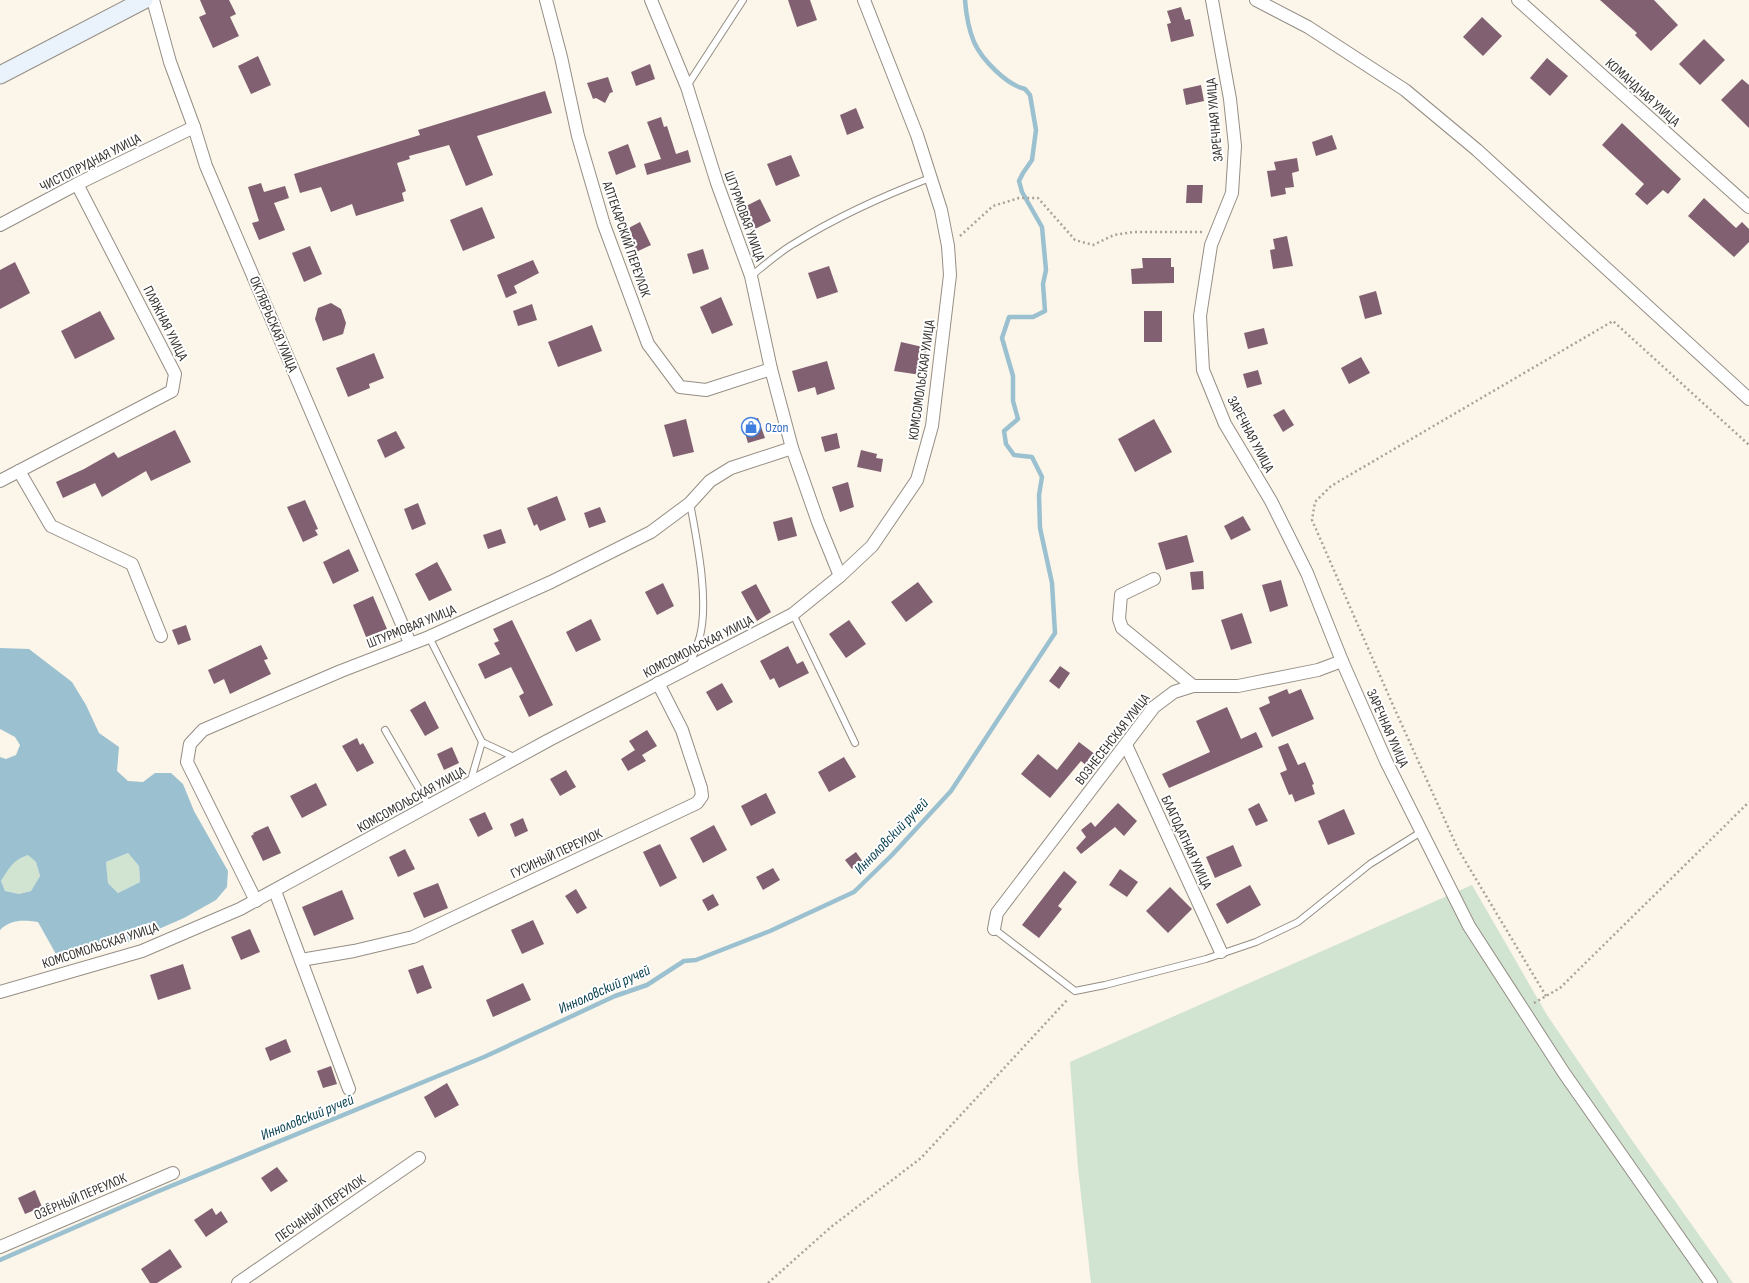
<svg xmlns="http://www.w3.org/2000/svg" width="1749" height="1283" viewBox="0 0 1749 1283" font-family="'Sofia Sans Condensed',sans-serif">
  <rect width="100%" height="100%" fill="#fcf5ea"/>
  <g fill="#d1e3d1">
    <path d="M128,853L139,866L140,882L118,893L108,883L106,862Z"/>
    <path d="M28,855L36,862L40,876L31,891L19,894L5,891L1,881C8,868 14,859 28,855Z"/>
    <path d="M1472,885L1547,1015L1629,1136L1733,1283H1091L1078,1168L1070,1062Z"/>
  </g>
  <path fill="#9bc1d0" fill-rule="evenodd" d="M0,648L29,649L72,682L86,705L99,733L119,747L117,771L128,781L143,782L155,773H171L183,784L194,811L228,871L227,887L216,900L184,918L122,945L95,951L71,961L57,956L38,922C23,920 11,919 0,930V757L6,759L16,755L20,745L15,737L0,729ZM128,853L139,866L140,882L118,893L108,883L106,862ZM28,855L36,862L40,876L31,891L19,894L5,891L1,881C9,868 13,860 28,855Z"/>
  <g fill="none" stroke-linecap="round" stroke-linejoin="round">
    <path stroke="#9bc1d0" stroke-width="4.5" d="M0,1260L154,1193L484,1057L615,996L647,985L684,961L696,960L770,931L854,892L892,855L951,791L1055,633L1052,583L1040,528L1039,495L1042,477L1032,457L1014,455L1006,444L1004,431L1018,419L1013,401V376L1002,338L1009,317H1033L1045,311L1043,284L1046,270L1042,227L1022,192L1019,181L1023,173L1032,160L1036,130L1030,95L1025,89C1007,85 982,60 974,42C969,30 966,13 965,0"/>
  </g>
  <g fill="#816171">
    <path d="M200,0H229L236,14L230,17L239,36L213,48L199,17L206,14Z"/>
    <path d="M788,0H810L817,20L797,27Z"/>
    <path d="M1600,0H1654L1678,25L1651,51L1635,35L1637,33Z"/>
    <path d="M1181,7L1185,20L1190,19L1194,36L1171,42L1167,24L1171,23L1167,11Z"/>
    <path d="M1482,17L1502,36L1483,56L1463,37Z"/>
    <path d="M1704,39L1725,60L1700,85L1679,64Z"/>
    <path d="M258,56L271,85L251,94L238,66Z"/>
    <path d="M1547,58L1568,76L1550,96L1530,78Z"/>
    <path d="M650,64L655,79L636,86L631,72Z"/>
    <path d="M608,77L613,92L610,93L605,103L596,98L593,99L587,83Z"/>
    <path d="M1742,79L1749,85V128L1721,100Z"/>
    <path d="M1201,85L1204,101L1186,105L1183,89Z"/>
    <path d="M545,91L552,113L477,136L493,175L466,186L449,145L409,156L410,159L397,163L406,191L402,193L404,201L356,216L352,204L331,212L321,187L300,193L294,174L420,135L418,130Z"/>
    <path d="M856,108L864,128L847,135L840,115Z"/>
    <path d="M661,117L664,127L667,126L676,154L688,150L691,162L647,175L644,164L661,159L647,122Z"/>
    <path d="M1622,123L1681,179L1668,194L1663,190L1647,205L1635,194L1644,184L1602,145Z"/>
    <path d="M1332,135L1337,149L1316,156L1312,142Z"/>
    <path d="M628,144L636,167L616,175L608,152Z"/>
    <path d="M791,155L800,176L776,186L767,164Z"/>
    <path d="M1297,158L1299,171L1292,173L1294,187L1285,188L1286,194L1271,197L1267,171L1276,170L1274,162Z"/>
    <path d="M261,183L264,192L285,186L289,198L274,203L285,230L259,240L252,223L259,221L248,187Z"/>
    <path d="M1187,185H1203L1202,203H1186Z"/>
    <path d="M1704,198L1736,228L1742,222L1749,229V242L1734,257L1688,216Z"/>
    <path d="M760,199L771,221L751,231L740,209Z"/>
    <path d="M482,207L495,238L463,251L450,220Z"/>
    <path d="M640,222L651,245L634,253L623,231Z"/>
    <path d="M1287,236L1293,266L1273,269L1270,250L1275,249L1273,239Z"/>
    <path d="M310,246L322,274L304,282L292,253Z"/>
    <path d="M703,249L709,269L693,274L687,254Z"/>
    <path d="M1142,258H1171V267H1174V283L1132,284L1131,269L1143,268Z"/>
    <path d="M533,260L539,273L514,286L517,293L506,298L497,275Z"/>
    <path d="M15,262L30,293L0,309V270Z"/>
    <path d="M829,266L838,292L817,299L808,273Z"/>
    <path d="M1376,291L1382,314L1365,319L1359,296Z"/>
    <path d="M721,297L733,325L712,334L700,307Z"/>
    <path d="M331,303L341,309L346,323L343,334L323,341L315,319L318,308Z"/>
    <path d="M532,304L537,320L518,326L513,311Z"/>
    <path d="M100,311L115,339L75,359L61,331Z"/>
    <rect x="1144" y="311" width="18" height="31"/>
    <path d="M592,325L602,351L558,367L548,342Z"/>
    <path d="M1264,328L1268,344L1248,349L1244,333Z"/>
    <path d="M901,342L927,348L921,375L894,371Z"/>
    <path d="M374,353L384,378L369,384L370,388L348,397L336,368Z"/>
    <path d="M1361,357L1370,373L1349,384L1341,368Z"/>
    <path d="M827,361L835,389L817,395L815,387L798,392L792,371Z"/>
    <path d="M1258,370L1262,384L1247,388L1243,374Z"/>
    <path d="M1284,409L1294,425L1283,432L1273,415Z"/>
    <path d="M758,418L765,438L748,443L742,423Z"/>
    <path d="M686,419L694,452L673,457L664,425Z"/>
    <path d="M1154,419L1172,452L1135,472L1118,439Z"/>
    <path d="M175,430L191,462L151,481L146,471L102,497L95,483L63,498L56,482L84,469L114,452L118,458Z"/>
    <path d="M396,431L405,448L385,458L377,440Z"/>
    <path d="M837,433L840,448L825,452L821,437Z"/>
    <path d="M861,450L877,454L876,458L883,459L881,472L857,467Z"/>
    <path d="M848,482L854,507L840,512L832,487Z"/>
    <path d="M557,496L566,520L540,531L537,524L534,526L527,508Z"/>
    <path d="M305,500L318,529L315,530L318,535L303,542L287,507Z"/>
    <path d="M418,503L426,524L412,530L404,509Z"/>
    <path d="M600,507L606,522L589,528L584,513Z"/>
    <path d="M1243,516L1251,530L1231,540L1224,526Z"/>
    <path d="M792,517L797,536L778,541L773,522Z"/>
    <path d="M501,529L506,543L488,549L483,535Z"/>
    <path d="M1187,535L1194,562L1166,570L1158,543Z"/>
    <path d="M349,549L359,571L333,584L323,562Z"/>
    <path d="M437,562L452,590L429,601L415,574Z"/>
    <path d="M1203,571L1204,589L1192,590L1190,572Z"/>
    <path d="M1281,580L1288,606L1270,612L1262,585Z"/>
    <path d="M918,582L933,602L906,622L891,602Z"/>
    <path d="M663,583L674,606L657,615L645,592Z"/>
    <path d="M756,584L771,612L757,621L741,592Z"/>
    <path d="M373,596L387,629L366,637L353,605Z"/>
    <path d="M1242,613L1252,643L1231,650L1221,620Z"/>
    <path d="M591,619L601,640L576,652L566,632Z"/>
    <path d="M512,620L553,705L529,717L519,696L524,693L511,667L485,679L478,664L500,654L494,643L499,641L493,629Z"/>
    <path d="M849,620L866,644L846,658L829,634Z"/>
    <path d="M186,625L191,640L178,645L172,630Z"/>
    <path d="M261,645L268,659L264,660L271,674L230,694L224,679L214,684L208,670Z"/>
    <path d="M788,646L797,664L803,661L809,673L779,688L774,678L770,680L760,661Z"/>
    <path d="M1060,666L1070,673L1059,689L1049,681Z"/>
    <path d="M722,683L733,702L717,711L706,692Z"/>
    <path d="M1287,689L1289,694L1301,689L1314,719L1272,737L1259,708L1270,703L1268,697Z"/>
    <path d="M425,701L439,728L425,736L410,710Z"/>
    <path d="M1227,707L1241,739L1256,732L1263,747L1169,788L1162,774L1210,752L1196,721Z"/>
    <path d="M647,730L657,746L642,755L646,761L628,771L621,759L635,750L629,741Z"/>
    <path d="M357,738L360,745L363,743L374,763L357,772L342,746Z"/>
    <path d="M1079,742L1096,755L1088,767L1081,761L1050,798L1021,774L1038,754L1057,770Z"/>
    <path d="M1288,743L1298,765L1305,762L1314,784L1312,785L1315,794L1295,802L1292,794L1289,795L1280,773L1287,770L1278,747Z"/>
    <path d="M452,747L459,763L444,770L437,754Z"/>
    <path d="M844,757L856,777L829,792L818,772Z"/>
    <path d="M566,770L576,787L560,796L550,779Z"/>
    <path d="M316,783L327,805L302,818L290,796Z"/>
    <path d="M766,793L776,813L751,826L741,806Z"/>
    <path d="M1118,803L1137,821L1124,836L1115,827L1081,854L1076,848L1086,837L1081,830L1091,822L1095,827Z"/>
    <path d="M1259,803L1268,821L1256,826L1248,809Z"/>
    <path d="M1344,809L1355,834L1328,845L1318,821Z"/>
    <path d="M485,812L493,829L478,837L469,819Z"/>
    <path d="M523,818L528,831L515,837L510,824Z"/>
    <path d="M714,825L727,850L703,863L690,838Z"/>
    <path d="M268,826L281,853L263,861L251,836L254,834L253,833Z"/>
    <path d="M660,844L677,878L660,887L643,852Z"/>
    <path d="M1233,845L1242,866L1215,878L1206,857Z"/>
    <path d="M405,849L415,869L398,877L389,857Z"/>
    <path d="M856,852L863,862L852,869L845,860Z"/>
    <path d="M773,868L780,880L763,890L756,877Z"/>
    <path d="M1120,869L1138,882L1127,897L1109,885Z"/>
    <path d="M1064,871L1077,882L1058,906L1062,909L1039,938L1022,925Z"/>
    <path d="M438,883L448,908L424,918L413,893Z"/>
    <path d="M1250,885L1261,905L1227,924L1216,904Z"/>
    <path d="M1170,887L1192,909L1168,933L1146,911Z"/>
    <path d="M576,889L587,908L577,914L565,896Z"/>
    <path d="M342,890L354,919L314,936L302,907Z"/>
    <path d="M713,894L719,905L708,911L702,900Z"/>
    <path d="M533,920L544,944L522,954L511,930Z"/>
    <path d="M250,929L260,952L241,960L231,937Z"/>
    <path d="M183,964L191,989L158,1000L150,975Z"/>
    <path d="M423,965L432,988L417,994L408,970Z"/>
    <path d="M523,983L531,1000L493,1017L486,1000Z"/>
    <path d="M286,1039L291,1052L270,1061L265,1048Z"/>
    <path d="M331,1066L337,1084L323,1088L317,1071Z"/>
    <path d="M447,1083L459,1105L435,1118L424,1097Z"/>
    <path d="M277,1167L288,1181L271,1192L261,1178Z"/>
    <path d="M35,1190L42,1207L25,1214L18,1198Z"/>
    <path d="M212,1208L216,1215L221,1211L228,1222L206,1237L194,1220Z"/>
    <path d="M170,1249L182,1267L157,1283H150L141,1269Z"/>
  </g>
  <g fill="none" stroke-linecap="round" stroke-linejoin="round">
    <g stroke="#958e85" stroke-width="8">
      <g id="lane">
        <path d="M687,86L743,0"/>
        <path d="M751,276C765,265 779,252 795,243C838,216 883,196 930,178"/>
        <path d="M793,614L855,743"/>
        <path d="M429,637L482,742L516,758"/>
        <path d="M690,665C693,656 697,646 700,636C709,599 697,541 690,503"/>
        <path d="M385,730L429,806"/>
        <path d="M470,783L482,742"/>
        <path d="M994,929L1075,991L1105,985L1206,959L1256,942L1298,922L1370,864L1421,832"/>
      </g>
    </g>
    <g stroke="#958e85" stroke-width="14">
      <g id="street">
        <path d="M153,0L170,62L194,127L206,166L410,643"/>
        <path d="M546,0L561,57L578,136L604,225L648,344L680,387L706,390L771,369"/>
        <path d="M651,0L687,87L717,183L751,276L771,369L792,448L818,522L840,576"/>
        <path d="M1212,0L1230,99L1235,146L1232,193L1211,245L1200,316L1203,370L1225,424L1271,501L1307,573L1342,661L1386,761L1469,926L1564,1073L1711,1283"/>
        <path d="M1256,0L1308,27L1405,90L1477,150L1749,399"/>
        <path d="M1518,0L1749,207"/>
        <path d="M0,225L77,184L194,127"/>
        <path d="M19,471L51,526L132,564L161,636"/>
        <path d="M0,481L172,391L175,374L77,184"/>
        <path d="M1154,579L1121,595L1119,619L1122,628L1193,686"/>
        <path d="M1126,745L1221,952"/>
        <path d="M275,891L349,1089"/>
        <path d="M256,901L187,762L190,744L203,730L341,671L429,637L551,582L651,532L690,503L710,481L731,468L792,448"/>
        <path d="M994,929L997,913L1154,707L1174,692L1193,686H1238L1318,670L1342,661"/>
        <path d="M301,960L354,951L413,937L697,803L702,796L701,788L682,730L658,683"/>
        <path d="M0,992L142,951L240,909L549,740L793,614L840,576L872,546L917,480L932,426L950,275L948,246L941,210L917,135L864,0"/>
        <path d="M0,1247L173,1173"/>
        <path d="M238,1283L419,1158"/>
      </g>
    </g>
    <g stroke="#958e85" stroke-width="19">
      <path id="secondary" d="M0,75L144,0"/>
    </g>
    <g stroke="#a7a29a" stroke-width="2.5" stroke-dasharray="2 3" stroke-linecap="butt">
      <path d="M960,236L993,206L1019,198H1038L1075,240L1093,245L1114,235L1133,232H1202"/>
      <path d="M1546,996L1458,849L1392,703L1312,520L1315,502L1331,486L1613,321L1749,445"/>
      <path d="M1534,1003L1560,988L1749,802"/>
      <path d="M768,1283L831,1227L921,1158L1068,999"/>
    </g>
    <use href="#lane" stroke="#fff" stroke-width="6"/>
    <use href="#street" stroke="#fff" stroke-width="12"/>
    <use href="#secondary" stroke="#eaf3fc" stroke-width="17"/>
  </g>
  <defs>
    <g id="shop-ring" transform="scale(1)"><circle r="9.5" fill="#fff" stroke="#3f7fe0" stroke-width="1.5"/><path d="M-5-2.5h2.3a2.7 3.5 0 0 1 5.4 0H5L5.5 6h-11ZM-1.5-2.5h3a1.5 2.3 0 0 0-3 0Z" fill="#3f7fe0"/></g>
  </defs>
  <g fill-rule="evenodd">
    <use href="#shop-ring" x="751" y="427"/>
  </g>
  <g text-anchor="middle" stroke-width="4" stroke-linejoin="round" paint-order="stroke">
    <g font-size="14" fill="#35322e" stroke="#fff">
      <text transform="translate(1643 92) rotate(42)" y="5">КОМАНДНАЯ УЛИЦА</text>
      <text transform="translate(1214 120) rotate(-95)" y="5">ЗАРЕЧНАЯ УЛИЦА</text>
      <text transform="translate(90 162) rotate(-27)" y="5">ЧИСТОПРУДНАЯ УЛИЦА</text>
      <text transform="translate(745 216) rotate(70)" y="5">ШТУРМОВАЯ УЛИЦА</text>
      <text transform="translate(627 239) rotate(71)" y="5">АПТЕКАРСКИЙ ПЕРЕУЛОК</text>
      <text transform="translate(166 323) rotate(63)" y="5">ПЛЯЖНАЯ УЛИЦА</text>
      <text transform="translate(274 324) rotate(67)" y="5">ОКТЯБРЬСКАЯ УЛИЦА</text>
      <text transform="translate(921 380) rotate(-82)" y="5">КОМСОМОЛЬСКАЯ УЛИЦА</text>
      <text transform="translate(1251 434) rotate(62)" y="5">ЗАРЕЧНАЯ УЛИЦА</text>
      <text transform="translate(411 626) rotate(-22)" y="5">ШТУРМОВАЯ УЛИЦА</text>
      <text transform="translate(698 646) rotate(-27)" y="5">КОМСОМОЛЬСКАЯ УЛИЦА</text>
      <text transform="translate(1388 728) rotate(66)" y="5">ЗАРЕЧНАЯ УЛИЦА</text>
      <text transform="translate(1112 739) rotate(-52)" y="5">ВОЗНЕСЕНСКАЯ УЛИЦА</text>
      <text transform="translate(411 799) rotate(-29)" y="5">КОМСОМОЛЬСКАЯ УЛИЦА</text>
      <text transform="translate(1187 842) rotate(65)" y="5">БЛАГОДАТНАЯ УЛИЦА</text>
      <text transform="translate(556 853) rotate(-25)" y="5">ГУСИНЫЙ ПЕРЕУЛОК</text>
      <text transform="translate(100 945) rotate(-18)" y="5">КОМСОМОЛЬСКАЯ УЛИЦА</text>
      <text transform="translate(80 1196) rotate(-23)" y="5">ОЗЁРНЫЙ ПЕРЕУЛОК</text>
      <text transform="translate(320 1208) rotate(-35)" y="5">ПЕСЧАНЫЙ ПЕРЕУЛОК</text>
    </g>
    <g font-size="14" fill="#366cbe" stroke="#fff" text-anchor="start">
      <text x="765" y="432">Ozon</text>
    </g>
    <g font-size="15" font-style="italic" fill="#0e4455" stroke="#fff">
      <text transform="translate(891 836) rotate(-46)" y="5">Инноловский ручей</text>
      <text transform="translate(604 989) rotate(-24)" y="5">Инноловский ручей</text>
      <text transform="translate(307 1117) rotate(-22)" y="5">Инноловский ручей</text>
    </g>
  </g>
</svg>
